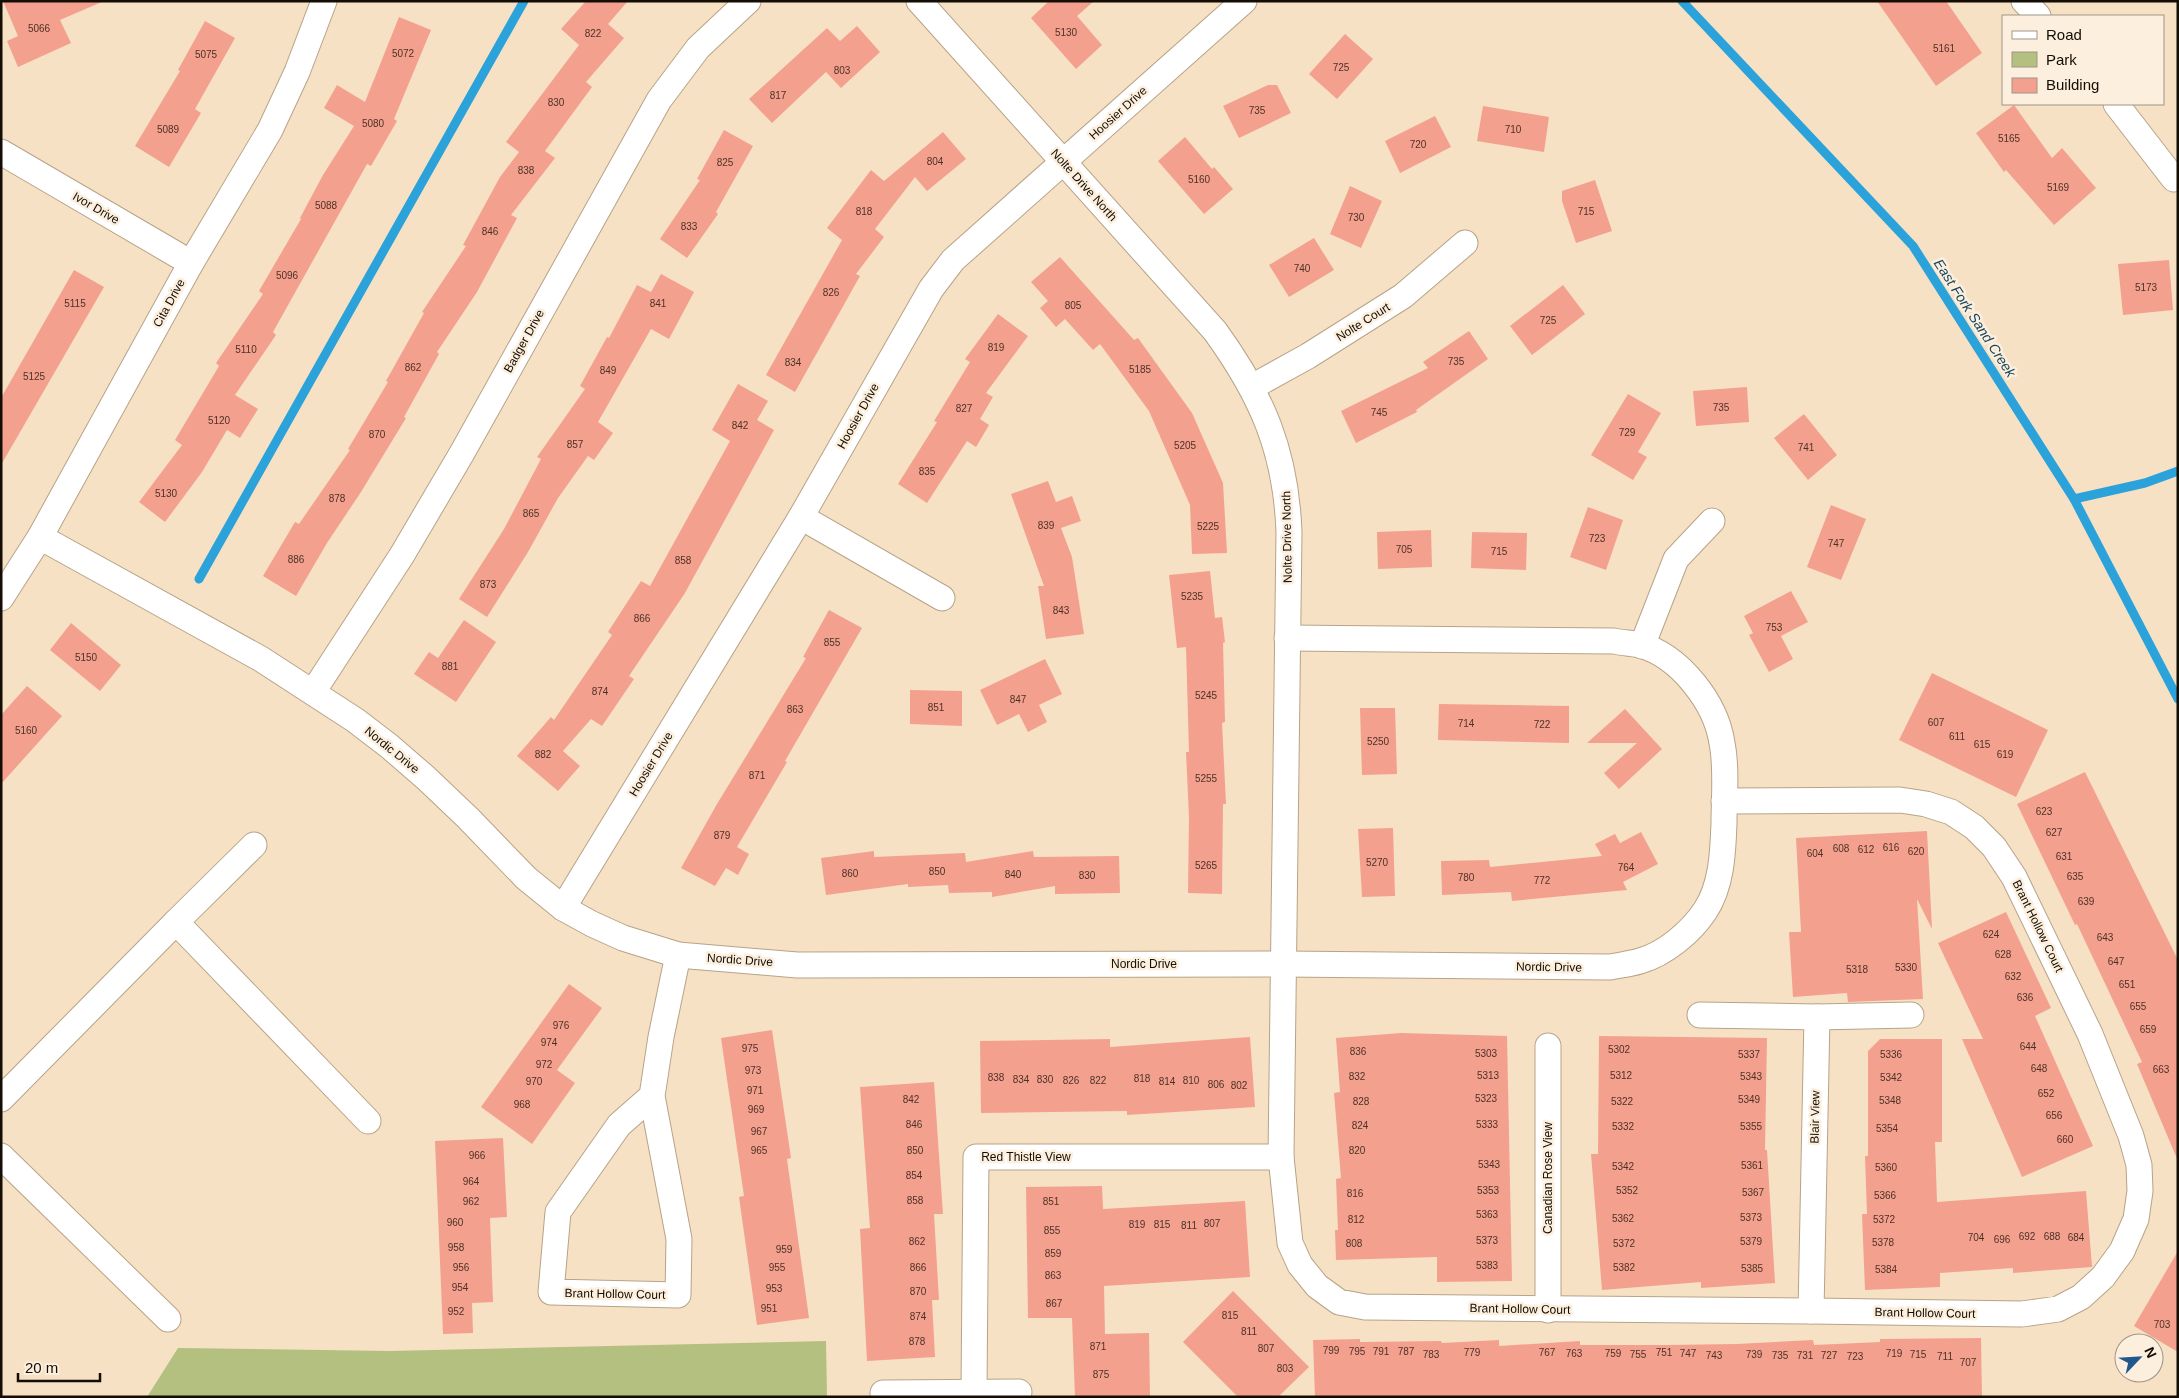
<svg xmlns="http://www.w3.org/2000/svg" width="2179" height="1398" viewBox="0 0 2179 1398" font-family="Helvetica,sans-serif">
  <rect width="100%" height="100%" fill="#f6e1c4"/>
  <path fill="#b3c07f" d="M826,1341L827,1397H147L178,1348L390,1351Z"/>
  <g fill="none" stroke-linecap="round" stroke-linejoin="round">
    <g stroke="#2ba2da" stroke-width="9">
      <path d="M1682,1L1913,246L2074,499L2178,699"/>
      <path d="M2074,499L2145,483L2178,471"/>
      <path d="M199,579L524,1"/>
    </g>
  </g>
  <g fill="#f4a08e">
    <path d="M3,1H104L60,20L71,43L18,67L7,41L18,36Z"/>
    <path d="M586,1H628L608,24L624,38L586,82L592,87L545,151L555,158L511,215L517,218L477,292L437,352L439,354L404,417L406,418L361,492L327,543L296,596L263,576L295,522L299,524L350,450L348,449L388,382L386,381L424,313L422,312L466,246L463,245L500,177L519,152L506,142L579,45L561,29Z"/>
    <path d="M1049,1H1094L1077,16L1102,45L1076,69L1031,18Z"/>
    <path d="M1877,1H1946L1982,53L1936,86Z"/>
    <path d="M399,17L431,30L394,119L397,121L371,166L367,164L273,332L276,335L235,395L258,409L240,438L227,430L202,472L165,522L139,502L182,445L175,440L219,366L216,363L263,294L259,291L301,219L300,218L323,175L354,126L324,108L337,85L365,102Z"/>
    <path d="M205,21L235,38L195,109L201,113L169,167L135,146L180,71L178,70Z"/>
    <path d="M857,26L880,52L841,88L826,72L772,123L749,99L827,28L840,41Z"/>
    <path d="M1345,34L1373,59L1337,99L1309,74Z"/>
    <path d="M1268,85H1277L1291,113L1239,138L1223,106Z"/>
    <path d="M2014,105L2052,158L2062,148L2096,188L2054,225L2006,170L2004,172L1976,133Z"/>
    <path d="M1483,106L1549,117L1544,152L1477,141Z"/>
    <path d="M1435,116L1451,147L1400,173L1385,141Z"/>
    <path d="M724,130L753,146L716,212L718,214L687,258L660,239L700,180L697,179Z"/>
    <path d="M943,132L966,159L927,191L915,177L875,229L884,237L856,274L860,276L795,392L766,375L842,240L827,228L871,170L884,181Z"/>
    <path d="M1185,137L1212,169L1214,167L1233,189L1204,214L1158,161Z"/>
    <path d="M1595,180L1612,231L1576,243L1562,201V191Z"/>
    <path d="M1350,186L1382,201L1361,248L1330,234Z"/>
    <path d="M1314,238L1334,270L1289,297L1269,265Z"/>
    <path d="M1060,257L1134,340L1138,338L1192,413L1223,483L1227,553L1192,554L1190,505L1149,411L1100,344L1093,350L1065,319L1056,327L1040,308L1048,301L1031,282Z"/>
    <path d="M2169,260L2173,310L2123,315L2118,264Z"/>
    <path d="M74,270L104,287L1,465V398Z"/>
    <path d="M661,274L694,292L669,339L651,329L598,422L613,433L594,460L588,456L558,498L528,552L487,617L459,599L504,529L541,459L537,457L585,389L580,386L607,337L609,338L637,285L651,292Z"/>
    <path d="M1563,285L1585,314L1532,355L1510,326Z"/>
    <path d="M998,314L1028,336L986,393L993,397L980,419L989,425L976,447L967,441L927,503L898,484L937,422L934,421L970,362L965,359Z"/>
    <path d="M1469,331L1488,359L1416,410L1417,412L1356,443L1341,411L1428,368L1423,362Z"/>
    <path d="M738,384L768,401L757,420L774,430L685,593L629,676L634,679L602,726L591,719L563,751L580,766L558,791L517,756L551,717L554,720L612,635L608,632L641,581L650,586L730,441L712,430Z"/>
    <path d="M1747,387L1749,422L1696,426L1693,391Z"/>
    <path d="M1628,394L1661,413L1638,452L1647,457L1633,480L1591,455Z"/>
    <path d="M1804,414L1837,455L1808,480L1774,438Z"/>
    <path d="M1048,481L1056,502L1072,496L1081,521L1061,528L1072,557L1084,634L1046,639L1038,586H1044L1011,494Z"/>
    <path d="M1831,505L1866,519L1841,580L1807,567Z"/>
    <path d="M1588,507L1623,520L1606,570L1570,557Z"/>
    <path d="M1431,530L1432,567L1378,569L1377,532Z"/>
    <path d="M1472,532L1527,533L1526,570L1471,568Z"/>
    <path d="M1210,571L1215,618L1222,617L1225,642L1223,643L1225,722L1222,723L1226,804H1223L1222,894L1188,893L1189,817L1186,752H1189L1186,647L1177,648L1169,575Z"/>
    <path d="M1791,591L1808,622L1781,636L1793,659L1769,672L1749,635L1753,633L1744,616Z"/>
    <path d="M829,610L862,628L785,761L787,762L737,847L749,854L738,875L726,868L715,886L681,868L717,804L806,658L803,657Z"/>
    <path d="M464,620L496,642L456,702L414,674L429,652L438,658Z"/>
    <path d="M71,623L121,665L100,691L50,650Z"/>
    <path d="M1045,659L1062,694L1039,705L1047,722L1028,732L1019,714L997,725L980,690Z"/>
    <path d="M1932,673L2048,730L2016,797L1899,740Z"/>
    <path d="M27,686L62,716L1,784V715Z"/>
    <path d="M910,690L962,691V726L910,724Z"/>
    <path d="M1439,704L1569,706V743L1438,740Z"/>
    <path d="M1360,708H1395L1397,774L1362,775Z"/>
    <path d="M1625,709L1662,749L1619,789L1604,773L1637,743H1587Z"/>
    <path d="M2085,772L2178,960V1161L2137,1064L2142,1062L2077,924L2075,925L2017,804Z"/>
    <path d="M1393,828L1395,896L1362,897L1358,829Z"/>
    <path d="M1927,831L1932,929L1917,899L1923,999L1848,1002L1847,993L1793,997L1789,932H1801L1796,838Z"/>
    <path d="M1641,832L1658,864L1623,882L1627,890L1512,901L1511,892L1442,895L1441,861L1489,860L1490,867L1602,856L1595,844L1615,834L1620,843Z"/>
    <path d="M874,851V857L965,853L966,862L1033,851L1034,857L1119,856L1120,893L1055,894V886L992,897V892L949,893L948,885L908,887V884L826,895L821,858Z"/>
    <path d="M2006,912L2051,1008L2035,1016L2093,1146L2022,1177L1962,1039H1983L1938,943Z"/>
    <path d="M569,984L602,1008L557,1070L575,1083L532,1144L481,1107Z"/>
    <path d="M772,1030L791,1158L787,1159L809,1318L757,1325L739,1197L744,1196L721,1038Z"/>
    <path d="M1401,1033L1507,1036L1512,1281L1437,1282V1257L1336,1260L1335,1230H1338L1336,1179L1341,1178L1334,1093L1340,1092L1336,1038Z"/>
    <path d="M1599,1036L1767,1038L1765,1150H1767L1775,1283L1701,1288V1282L1602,1290L1591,1154H1598Z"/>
    <path d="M1250,1037L1255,1107L1127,1115V1111L981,1113L980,1041L1110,1039V1047Z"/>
    <path d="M1880,1039H1942V1142H1935L1937,1202L2086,1191L2092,1267L2013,1273V1268L1940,1273V1287L1865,1290L1862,1214H1867L1865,1156H1868V1051Z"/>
    <path d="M934,1082L943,1214H934L939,1300H932L935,1357L867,1361L860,1229L870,1228L860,1087Z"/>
    <path d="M503,1138L507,1217L490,1218L493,1302L472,1303L473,1333L443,1334L435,1141Z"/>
    <path d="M1102,1186L1103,1209L1245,1201L1250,1277L1104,1286L1105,1334L1149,1333L1150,1397H1075L1072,1318H1028L1026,1187Z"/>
    <path d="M2178,1251V1352L2134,1326Z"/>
    <path d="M1233,1291L1309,1367L1278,1397H1238L1183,1342Z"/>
    <path d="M1981,1338L1982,1397H1315L1313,1340L1360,1339V1342L1441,1341L1442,1343L1499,1340V1346L1580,1341V1345H1667L1737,1344L1813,1340L1814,1345L1880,1342V1339Z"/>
  </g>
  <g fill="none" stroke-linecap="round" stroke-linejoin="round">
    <g stroke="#b7a388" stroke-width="27">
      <g id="street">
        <path d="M919,1L1215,331C1262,396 1286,451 1289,532L1281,1157L1290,1243L1300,1265L1317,1286L1339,1302L1365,1307L1811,1311L2022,1314L2058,1309L2081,1297L2103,1277L2122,1251L2136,1219L2140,1191L2139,1165L2131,1136L2090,1034L2014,877L1994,847L1974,827L1951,812L1926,804L1900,800L1724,801"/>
        <path d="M2024,1L2038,16"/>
        <path d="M2116,104L2174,179L2178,177"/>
        <path d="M1,152L191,263"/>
        <path d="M1252,387L1308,356L1403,296L1465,243"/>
        <path d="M801,517L942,598"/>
        <path d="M40,537L261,659L355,720L389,746L426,778L468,818L526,878L563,908L592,924L623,938L678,955L797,965L1282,964L1610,967C1620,965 1630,964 1640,961C1665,954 1691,932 1705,911C1722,886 1723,851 1724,823C1724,797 1727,768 1722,743C1716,703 1680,656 1640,645C1632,643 1622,643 1614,641L1287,638"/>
        <path d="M1,598L40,537L191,263L270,130L297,72L324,1"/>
        <path d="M1642,646L1676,559L1712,521"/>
        <path d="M313,692L402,555L462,453L659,100L698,48L748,1"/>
        <path d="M563,908L801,517L931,289L953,260L1244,1"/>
        <path d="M176,922L254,845"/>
        <path d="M1700,1015L1817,1017"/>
        <path d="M652,1096L619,1125L558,1212L551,1292L678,1295L679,1239L652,1096L661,1037L678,955"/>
        <path d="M1,1099L176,922L368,1121"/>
        <path d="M1,1156L168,1319"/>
        <path d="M1548,1310V1046"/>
        <path d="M1811,1311L1817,1017L1911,1015"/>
        <path d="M974,1391L976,1157H1281"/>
        <path d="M883,1393L1019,1392"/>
      </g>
    </g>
    <use href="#street" stroke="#fff" stroke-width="25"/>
  </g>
  <g text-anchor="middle" stroke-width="5" stroke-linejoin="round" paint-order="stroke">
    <g font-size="10" fill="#4c3226">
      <text x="39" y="32">5066</text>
      <text x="1066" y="36">5130</text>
      <text x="593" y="37">822</text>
      <text x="1944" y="52">5161</text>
      <text x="403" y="57">5072</text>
      <text x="206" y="58">5075</text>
      <text x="1341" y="71">725</text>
      <text x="842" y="74">803</text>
      <text x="778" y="99">817</text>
      <text x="556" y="106">830</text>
      <text x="1257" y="114">735</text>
      <text x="373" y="127">5080</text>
      <text x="168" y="133">5089</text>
      <text x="1513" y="133">710</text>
      <text x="2009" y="142">5165</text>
      <text x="1418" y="148">720</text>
      <text x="935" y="165">804</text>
      <text x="725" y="166">825</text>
      <text x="526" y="174">838</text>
      <text x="1199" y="183">5160</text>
      <text x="2058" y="191">5169</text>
      <text x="326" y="209">5088</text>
      <text x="864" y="215">818</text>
      <text x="1586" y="215">715</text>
      <text x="1356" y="221">730</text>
      <text x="689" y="230">833</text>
      <text x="490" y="235">846</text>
      <text x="1302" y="272">740</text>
      <text x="287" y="279">5096</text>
      <text x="2146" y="291">5173</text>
      <text x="831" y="296">826</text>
      <text x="75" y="307">5115</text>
      <text x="658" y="307">841</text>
      <text x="1073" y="309">805</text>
      <text x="1548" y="324">725</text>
      <text x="996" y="351">819</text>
      <text x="246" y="353">5110</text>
      <text x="1456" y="365">735</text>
      <text x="793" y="366">834</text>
      <text x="413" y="371">862</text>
      <text x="1140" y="373">5185</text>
      <text x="608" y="374">849</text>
      <text x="34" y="380">5125</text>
      <text x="1721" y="411">735</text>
      <text x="964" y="412">827</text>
      <text x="1379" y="416">745</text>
      <text x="219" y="424">5120</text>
      <text x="740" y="429">842</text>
      <text x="1627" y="436">729</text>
      <text x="377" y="438">870</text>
      <text x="575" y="448">857</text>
      <text x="1185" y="449">5205</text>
      <text x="1806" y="451">741</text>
      <text x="927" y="475">835</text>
      <text x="166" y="497">5130</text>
      <text x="337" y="502">878</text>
      <text x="531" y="517">865</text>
      <text x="1046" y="529">839</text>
      <text x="1208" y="530">5225</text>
      <text x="1597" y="542">723</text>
      <text x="1836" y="547">747</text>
      <text x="1404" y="553">705</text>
      <text x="1499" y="555">715</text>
      <text x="296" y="563">886</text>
      <text x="683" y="564">858</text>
      <text x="488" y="588">873</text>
      <text x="1192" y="600">5235</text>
      <text x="1061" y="614">843</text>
      <text x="642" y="622">866</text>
      <text x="1774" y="631">753</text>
      <text x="832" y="646">855</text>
      <text x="86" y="661">5150</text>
      <text x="450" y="670">881</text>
      <text x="600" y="695">874</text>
      <text x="1206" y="699">5245</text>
      <text x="1018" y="703">847</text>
      <text x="936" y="711">851</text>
      <text x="795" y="713">863</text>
      <text x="1936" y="726">607</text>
      <text x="1466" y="727">714</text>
      <text x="1542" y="728">722</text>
      <text x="26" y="734">5160</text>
      <text x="1957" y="740">611</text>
      <text x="1378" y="745">5250</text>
      <text x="1982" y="748">615</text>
      <text x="543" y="758">882</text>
      <text x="2005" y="758">619</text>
      <text x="757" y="779">871</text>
      <text x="1206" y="782">5255</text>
      <text x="2044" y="815">623</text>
      <text x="2054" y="836">627</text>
      <text x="722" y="839">879</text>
      <text x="1891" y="851">616</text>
      <text x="1841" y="852">608</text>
      <text x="1866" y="853">612</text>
      <text x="1916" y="855">620</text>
      <text x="1815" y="857">604</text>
      <text x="2064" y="860">631</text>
      <text x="1377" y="866">5270</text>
      <text x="1206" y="869">5265</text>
      <text x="1626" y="871">764</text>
      <text x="937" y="875">850</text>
      <text x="850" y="877">860</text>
      <text x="1013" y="878">840</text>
      <text x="1087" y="879">830</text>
      <text x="2075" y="880">635</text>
      <text x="1466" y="881">780</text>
      <text x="1542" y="884">772</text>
      <text x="2086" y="905">639</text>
      <text x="1991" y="938">624</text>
      <text x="2105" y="941">643</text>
      <text x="2003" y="958">628</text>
      <text x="2116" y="965">647</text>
      <text x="1906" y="971">5330</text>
      <text x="1857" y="973">5318</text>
      <text x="2013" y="980">632</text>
      <text x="2127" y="988">651</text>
      <text x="2025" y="1001">636</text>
      <text x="2138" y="1010">655</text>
      <text x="561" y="1029">976</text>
      <text x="2148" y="1033">659</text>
      <text x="549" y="1046">974</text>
      <text x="2028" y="1050">644</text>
      <text x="750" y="1052">975</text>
      <text x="1619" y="1053">5302</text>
      <text x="1358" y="1055">836</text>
      <text x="1486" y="1057">5303</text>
      <text x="1749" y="1058">5337</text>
      <text x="1891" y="1058">5336</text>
      <text x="544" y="1068">972</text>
      <text x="2039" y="1072">648</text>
      <text x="2161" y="1073">663</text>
      <text x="753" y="1074">973</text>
      <text x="1488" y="1079">5313</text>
      <text x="1621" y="1079">5312</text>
      <text x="1357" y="1080">832</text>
      <text x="1751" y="1080">5343</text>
      <text x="996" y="1081">838</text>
      <text x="1891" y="1081">5342</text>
      <text x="1142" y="1082">818</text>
      <text x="1021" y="1083">834</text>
      <text x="1045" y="1083">830</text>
      <text x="1071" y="1084">826</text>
      <text x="1098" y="1084">822</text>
      <text x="1191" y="1084">810</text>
      <text x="534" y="1085">970</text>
      <text x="1167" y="1085">814</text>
      <text x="1216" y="1088">806</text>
      <text x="1239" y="1089">802</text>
      <text x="755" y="1094">971</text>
      <text x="2046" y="1097">652</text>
      <text x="1486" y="1102">5323</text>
      <text x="911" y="1103">842</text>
      <text x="1749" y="1103">5349</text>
      <text x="1890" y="1104">5348</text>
      <text x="1361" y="1105">828</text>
      <text x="1622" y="1105">5322</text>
      <text x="522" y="1108">968</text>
      <text x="756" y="1113">969</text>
      <text x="2054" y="1119">656</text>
      <text x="914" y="1128">846</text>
      <text x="1487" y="1128">5333</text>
      <text x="1360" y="1129">824</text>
      <text x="1623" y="1130">5332</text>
      <text x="1751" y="1130">5355</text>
      <text x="1887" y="1132">5354</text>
      <text x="759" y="1135">967</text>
      <text x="2065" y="1143">660</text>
      <text x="759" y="1154">965</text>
      <text x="915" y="1154">850</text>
      <text x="1357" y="1154">820</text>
      <text x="477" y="1159">966</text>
      <text x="1489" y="1168">5343</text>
      <text x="1752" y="1169">5361</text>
      <text x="1623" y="1170">5342</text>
      <text x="1886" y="1171">5360</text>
      <text x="914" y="1179">854</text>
      <text x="471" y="1185">964</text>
      <text x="1488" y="1194">5353</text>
      <text x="1627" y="1194">5352</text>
      <text x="1753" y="1196">5367</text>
      <text x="1355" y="1197">816</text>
      <text x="1885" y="1199">5366</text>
      <text x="915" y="1204">858</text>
      <text x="471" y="1205">962</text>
      <text x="1051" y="1205">851</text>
      <text x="1487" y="1218">5363</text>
      <text x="1751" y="1221">5373</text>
      <text x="1623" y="1222">5362</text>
      <text x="1356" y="1223">812</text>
      <text x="1884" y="1223">5372</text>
      <text x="455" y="1226">960</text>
      <text x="1212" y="1227">807</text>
      <text x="1137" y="1228">819</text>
      <text x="1162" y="1228">815</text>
      <text x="1189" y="1229">811</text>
      <text x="1052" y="1234">855</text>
      <text x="2027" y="1240">692</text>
      <text x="2052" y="1240">688</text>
      <text x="1976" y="1241">704</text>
      <text x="2076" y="1241">684</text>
      <text x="2002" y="1243">696</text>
      <text x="1487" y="1244">5373</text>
      <text x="917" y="1245">862</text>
      <text x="1751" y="1245">5379</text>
      <text x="1883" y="1246">5378</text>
      <text x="1354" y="1247">808</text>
      <text x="1624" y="1247">5372</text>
      <text x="456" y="1251">958</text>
      <text x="784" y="1253">959</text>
      <text x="1053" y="1257">859</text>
      <text x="1487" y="1269">5383</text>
      <text x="461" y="1271">956</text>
      <text x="777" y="1271">955</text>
      <text x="918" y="1271">866</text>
      <text x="1624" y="1271">5382</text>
      <text x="1752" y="1272">5385</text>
      <text x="1886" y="1273">5384</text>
      <text x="1053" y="1279">863</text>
      <text x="460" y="1291">954</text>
      <text x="774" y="1292">953</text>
      <text x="918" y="1295">870</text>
      <text x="1054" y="1307">867</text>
      <text x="769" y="1312">951</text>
      <text x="456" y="1315">952</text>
      <text x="1230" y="1319">815</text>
      <text x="918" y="1320">874</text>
      <text x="2162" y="1328">703</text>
      <text x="1249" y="1335">811</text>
      <text x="917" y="1345">878</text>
      <text x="1098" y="1350">871</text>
      <text x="1266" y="1352">807</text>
      <text x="1331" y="1354">799</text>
      <text x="1357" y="1355">795</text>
      <text x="1381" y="1355">791</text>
      <text x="1406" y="1355">787</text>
      <text x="1472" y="1356">779</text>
      <text x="1547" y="1356">767</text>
      <text x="1664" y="1356">751</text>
      <text x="1574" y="1357">763</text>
      <text x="1613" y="1357">759</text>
      <text x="1688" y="1357">747</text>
      <text x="1894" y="1357">719</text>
      <text x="1431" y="1358">783</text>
      <text x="1638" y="1358">755</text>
      <text x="1754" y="1358">739</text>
      <text x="1918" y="1358">715</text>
      <text x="1714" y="1359">743</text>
      <text x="1780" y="1359">735</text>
      <text x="1805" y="1359">731</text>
      <text x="1829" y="1359">727</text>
      <text x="1855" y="1360">723</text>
      <text x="1945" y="1360">711</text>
      <text x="1968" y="1366">707</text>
      <text x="1285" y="1372">803</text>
      <text x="1101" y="1378">875</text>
    </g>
    <g font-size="12" fill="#140d04" stroke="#fcefde">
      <text transform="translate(1118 113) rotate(-42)" y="4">Hoosier Drive</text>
      <text transform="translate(1084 185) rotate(48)" y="4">Nolte Drive North</text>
      <text transform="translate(96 208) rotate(30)" y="4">Ivor Drive</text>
      <text transform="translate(169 303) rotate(-61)" y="4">Cita Drive</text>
      <text transform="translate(1363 322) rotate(-32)" y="4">Nolte Court</text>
      <text transform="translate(524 341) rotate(-61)" y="4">Badger Drive</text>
      <text transform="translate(858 416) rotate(-61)" y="4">Hoosier Drive</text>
      <text transform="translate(1287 537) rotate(-91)" y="4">Nolte Drive North</text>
      <text transform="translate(392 750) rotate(39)" y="4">Nordic Drive</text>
      <text transform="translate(651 764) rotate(-59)" y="4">Hoosier Drive</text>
      <text transform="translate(2038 926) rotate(64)" y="4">Brant Hollow Court</text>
      <text transform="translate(740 960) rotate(4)" y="4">Nordic Drive</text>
      <text x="1144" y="968">Nordic Drive</text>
      <text transform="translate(1549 967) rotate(1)" y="4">Nordic Drive</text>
      <text transform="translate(1815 1117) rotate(-89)" y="4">Blair View</text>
      <text x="1026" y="1161">Red Thistle View</text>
      <text transform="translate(1548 1178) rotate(-90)" y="4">Canadian Rose View</text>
      <text transform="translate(615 1294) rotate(1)" y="4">Brant Hollow Court</text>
      <text transform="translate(1520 1309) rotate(1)" y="4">Brant Hollow Court</text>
      <text transform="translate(1925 1313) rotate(1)" y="4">Brant Hollow Court</text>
    </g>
    <g font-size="14" font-style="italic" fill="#16445c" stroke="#fcefde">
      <text transform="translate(1975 318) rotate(57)" y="5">East Fork Sand Creek</text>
    </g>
  </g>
  <rect width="2179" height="1398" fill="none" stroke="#140d04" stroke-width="5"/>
  <rect x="2002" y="15" width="162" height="90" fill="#fcefde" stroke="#9f9587"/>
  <rect x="2012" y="31" width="25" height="8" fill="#ffffff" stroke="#9f9587"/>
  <text x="2046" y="40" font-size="15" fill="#140d04">Road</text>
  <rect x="2012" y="52" width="25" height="15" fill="#b3c07f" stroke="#9f9587"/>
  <text x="2046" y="65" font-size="15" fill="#140d04">Park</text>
  <rect x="2012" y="78" width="25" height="15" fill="#f4a08e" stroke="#9f9587"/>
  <text x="2046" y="90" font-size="15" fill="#140d04">Building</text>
  <g transform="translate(2139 1358) rotate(65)"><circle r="24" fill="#fcefde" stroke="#9f9587"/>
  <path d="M0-4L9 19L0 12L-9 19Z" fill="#20578f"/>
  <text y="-8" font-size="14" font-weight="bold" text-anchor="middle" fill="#140d04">N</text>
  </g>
  <path d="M18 1373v8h82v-8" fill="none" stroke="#140d04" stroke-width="2.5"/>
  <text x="25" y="1373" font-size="15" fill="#140d04" stroke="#fcefde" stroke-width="4" paint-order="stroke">20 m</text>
</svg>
